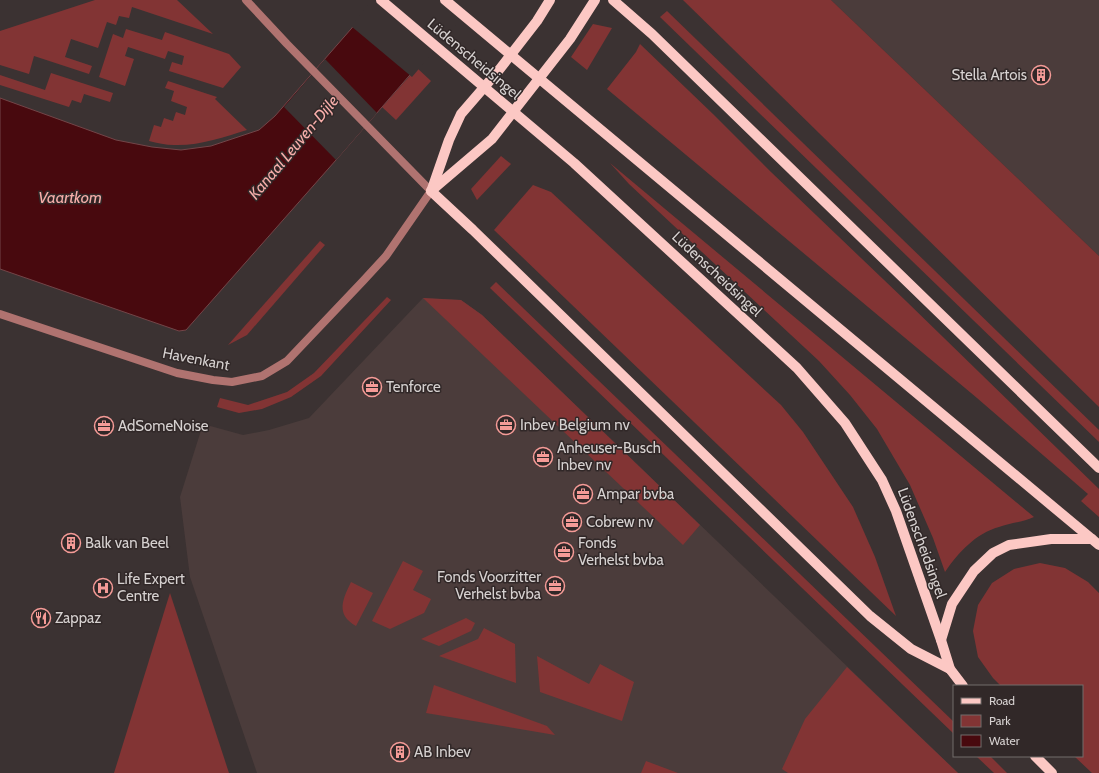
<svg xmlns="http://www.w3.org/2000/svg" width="1099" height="773" viewBox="0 0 1099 773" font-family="Cabin,sans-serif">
  <rect width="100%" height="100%" fill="#3b3232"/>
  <g fill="#4b3c3b">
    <path d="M831,0H1099V256Z"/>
    <path d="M423,298L461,300L482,315L958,773H257L190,577L180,497L203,424L243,435L269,430L309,418Z"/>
  </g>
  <g fill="#823434">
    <path d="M95,0H177L213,34L132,7L129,18L119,16L116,25L107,22L98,48L71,39L65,57L92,66L89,74L34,56L29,74L0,65V31Z"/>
    <path d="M683,0H831L1099,256V407Z"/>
    <path d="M667,11L1099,430V442L660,17Z"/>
    <path d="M593,24L612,28L587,70L571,57Z"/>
    <path d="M126,29L162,40L165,32L229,54L241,67L223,88L169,71L172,62L182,65L184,56L168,51L165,59L128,47L125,56L134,59L125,86L99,77L113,34L123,38Z"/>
    <path d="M640,44L713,114L771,172L906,301L1099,489V517L1081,501L1088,494L977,398L607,89L636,52Z"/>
    <path d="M417,68L431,81L396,120L382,107Z"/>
    <path d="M51,73L113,93L110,102L84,94L81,103L72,100L69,107L0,85V75L45,90Z"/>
    <path d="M168,81L217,97L215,99L247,130C224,137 199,146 174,145C166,145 157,143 149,141L154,125L161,127L164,118L173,121L176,112L185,115L187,107L171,101L174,91L165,88Z"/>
    <path d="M501,156L511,164L477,200L471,189Z"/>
    <path d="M610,163L1034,517C1023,522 1010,523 999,527C976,533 958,553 945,572L933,538L910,485L877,429L850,395L819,361L629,184Z"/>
    <path d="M533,185L551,192L781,405L803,432L853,507L875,557L896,616L494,230Z"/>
    <path d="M320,241L325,245L247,335L228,345Z"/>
    <path d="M496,282L954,722V734L490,288Z"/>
    <path d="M387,297L391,300L321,376L291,397L262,409L239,413L217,407L220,398L248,405L287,392L314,373Z"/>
    <path d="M423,298L461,300L482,315L700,525L683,545Z"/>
    <path d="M403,561L423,571L413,590L431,599L424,613L390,629L372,621Z"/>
    <path d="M1040,563L1065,568L1088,582L1099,593V773H1092L1074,756H1082V686H1001L993,678L978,657L973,631L978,605L992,583L1014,569Z"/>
    <path d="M351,582L373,593L356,626C335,614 343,599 351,582Z"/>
    <path d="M170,593L229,773H114Z"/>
    <path d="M466,618L475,623L471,631L439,646L421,639Z"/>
    <path d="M484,628L515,644L516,683L439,656L478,639Z"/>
    <path d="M537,656L589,684L600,664L634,682L622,721L540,692Z"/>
    <path d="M847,667L958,773H788L782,769L805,719Z"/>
    <path d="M434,685L547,726L555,735L426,713Z"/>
    <path d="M976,756H990L1007,773H994Z"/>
    <path d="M646,761L678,773H641Z"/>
  </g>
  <path fill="#48090e" stroke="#734548" d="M375,0H475L336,160L186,330L179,331L0,269V98L116,140L152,147L181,150L211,146L259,130L275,116L351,29Z"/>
  <g fill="#3b3232">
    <path d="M372,0H477L412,77L351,26Z"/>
    <path d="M325,59L377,113L336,160L284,107Z"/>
  </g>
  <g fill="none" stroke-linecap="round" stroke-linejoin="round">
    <path stroke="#b07370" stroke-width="8" d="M0,314L177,373L213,380L232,382L262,376L287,361L363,281L386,256L431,191L287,44L246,0"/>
    <g stroke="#fcc8c4" stroke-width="10">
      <path d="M381,0L574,163L797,368L845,423L882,480L896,511L941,640L950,669L963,686"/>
      <path d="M445,0L1099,545"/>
      <path d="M613,0L652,34L1099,468"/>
      <path d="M432,189L449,140L461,114L499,70L537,21L550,0"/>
      <path d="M431,191L473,230L870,616L911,649L950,669"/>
      <path d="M431,191L492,139L570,39L595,0"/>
      <path d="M941,640L952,604L974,571L993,553L1009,545L1051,539H1092"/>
      <path d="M1035,756L1052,773"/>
    </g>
  </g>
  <defs>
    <g id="building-ring" transform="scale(1)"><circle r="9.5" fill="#312828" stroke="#f59b97" stroke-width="1.5"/><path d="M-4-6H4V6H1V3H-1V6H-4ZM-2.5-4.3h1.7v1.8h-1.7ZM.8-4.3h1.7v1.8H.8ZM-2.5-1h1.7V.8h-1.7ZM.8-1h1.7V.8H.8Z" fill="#f59b97"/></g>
    <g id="office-ring" transform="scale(1)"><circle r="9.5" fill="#312828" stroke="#f59b97" stroke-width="1.5"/><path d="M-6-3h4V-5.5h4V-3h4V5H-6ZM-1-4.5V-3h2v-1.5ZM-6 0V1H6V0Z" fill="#f59b97"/></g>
    <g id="hospital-ring" transform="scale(1)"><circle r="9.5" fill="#312828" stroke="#f59b97" stroke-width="1.5"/><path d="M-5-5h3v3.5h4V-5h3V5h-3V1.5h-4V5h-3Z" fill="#f59b97"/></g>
    <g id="restaurant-ring" transform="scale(1)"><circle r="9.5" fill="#312828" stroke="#f59b97" stroke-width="1.5"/><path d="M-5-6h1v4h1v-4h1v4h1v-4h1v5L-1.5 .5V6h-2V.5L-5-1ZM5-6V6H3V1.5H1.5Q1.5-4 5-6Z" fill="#f59b97"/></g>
  </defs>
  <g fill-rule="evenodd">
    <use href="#building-ring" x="1041" y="75"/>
    <use href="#office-ring" x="372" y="387"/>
    <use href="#office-ring" x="506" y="425"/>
    <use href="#office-ring" x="104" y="426"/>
    <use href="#office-ring" x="543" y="457"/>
    <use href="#office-ring" x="583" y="494"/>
    <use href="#office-ring" x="572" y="522"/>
    <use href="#building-ring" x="71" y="543"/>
    <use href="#office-ring" x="564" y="552"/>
    <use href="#office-ring" x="555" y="586"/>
    <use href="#hospital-ring" x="103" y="588"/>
    <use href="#restaurant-ring" x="41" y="618"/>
    <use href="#building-ring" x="400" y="752"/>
  </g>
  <g text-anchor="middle" stroke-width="3" stroke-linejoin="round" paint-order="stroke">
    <g font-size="15" fill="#d6d1d0" stroke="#312828">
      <text transform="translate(474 59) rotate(40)" y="5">Lüdenscheidsingel</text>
      <text transform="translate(717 274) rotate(43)" y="5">Lüdenscheidsingel</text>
      <text transform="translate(196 359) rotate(11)" y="5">Havenkant</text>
      <text transform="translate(922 543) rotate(70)" y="5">Lüdenscheidsingel</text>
    </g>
    <g font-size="15" fill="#d6d1d0" stroke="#312828" text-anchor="start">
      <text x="1027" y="80" text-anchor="end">Stella Artois</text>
      <text x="386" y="392">Tenforce</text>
      <text x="520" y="430">Inbev Belgium nv</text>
      <text x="118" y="431">AdSomeNoise</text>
      <text x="557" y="453">Anheuser-Busch<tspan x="557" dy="17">Inbev nv</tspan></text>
      <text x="597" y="499">Ampar bvba</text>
      <text x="586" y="527">Cobrew nv</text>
      <text x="85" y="548">Balk van Beel</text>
      <text x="578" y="548">Fonds<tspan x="578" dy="17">Verhelst bvba</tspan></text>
      <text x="541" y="582" text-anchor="end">Fonds Voorzitter<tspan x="541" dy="17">Verhelst bvba</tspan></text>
      <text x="117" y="584">Life Expert<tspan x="117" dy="17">Centre</tspan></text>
      <text x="55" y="623">Zappaz</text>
      <text x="414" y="757">AB Inbev</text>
    </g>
    <g font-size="16" font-style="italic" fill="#f7aeaa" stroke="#312828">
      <text transform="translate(293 147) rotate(-50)" y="6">Kanaal Leuven-Dijle</text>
      <text x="70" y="203">Vaartkom</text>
    </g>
  </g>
  <rect x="953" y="685" width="130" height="72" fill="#312828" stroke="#736c6b"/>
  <rect x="961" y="698" width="20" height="6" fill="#fcc8c4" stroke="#736c6b"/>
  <text x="989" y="705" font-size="12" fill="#d6d1d0">Road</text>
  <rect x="961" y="715" width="20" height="12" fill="#823434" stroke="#736c6b"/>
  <text x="989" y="725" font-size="12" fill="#d6d1d0">Park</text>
  <rect x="961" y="735" width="20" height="12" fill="#48090e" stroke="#736c6b"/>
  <text x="989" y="745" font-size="12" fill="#d6d1d0">Water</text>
</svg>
